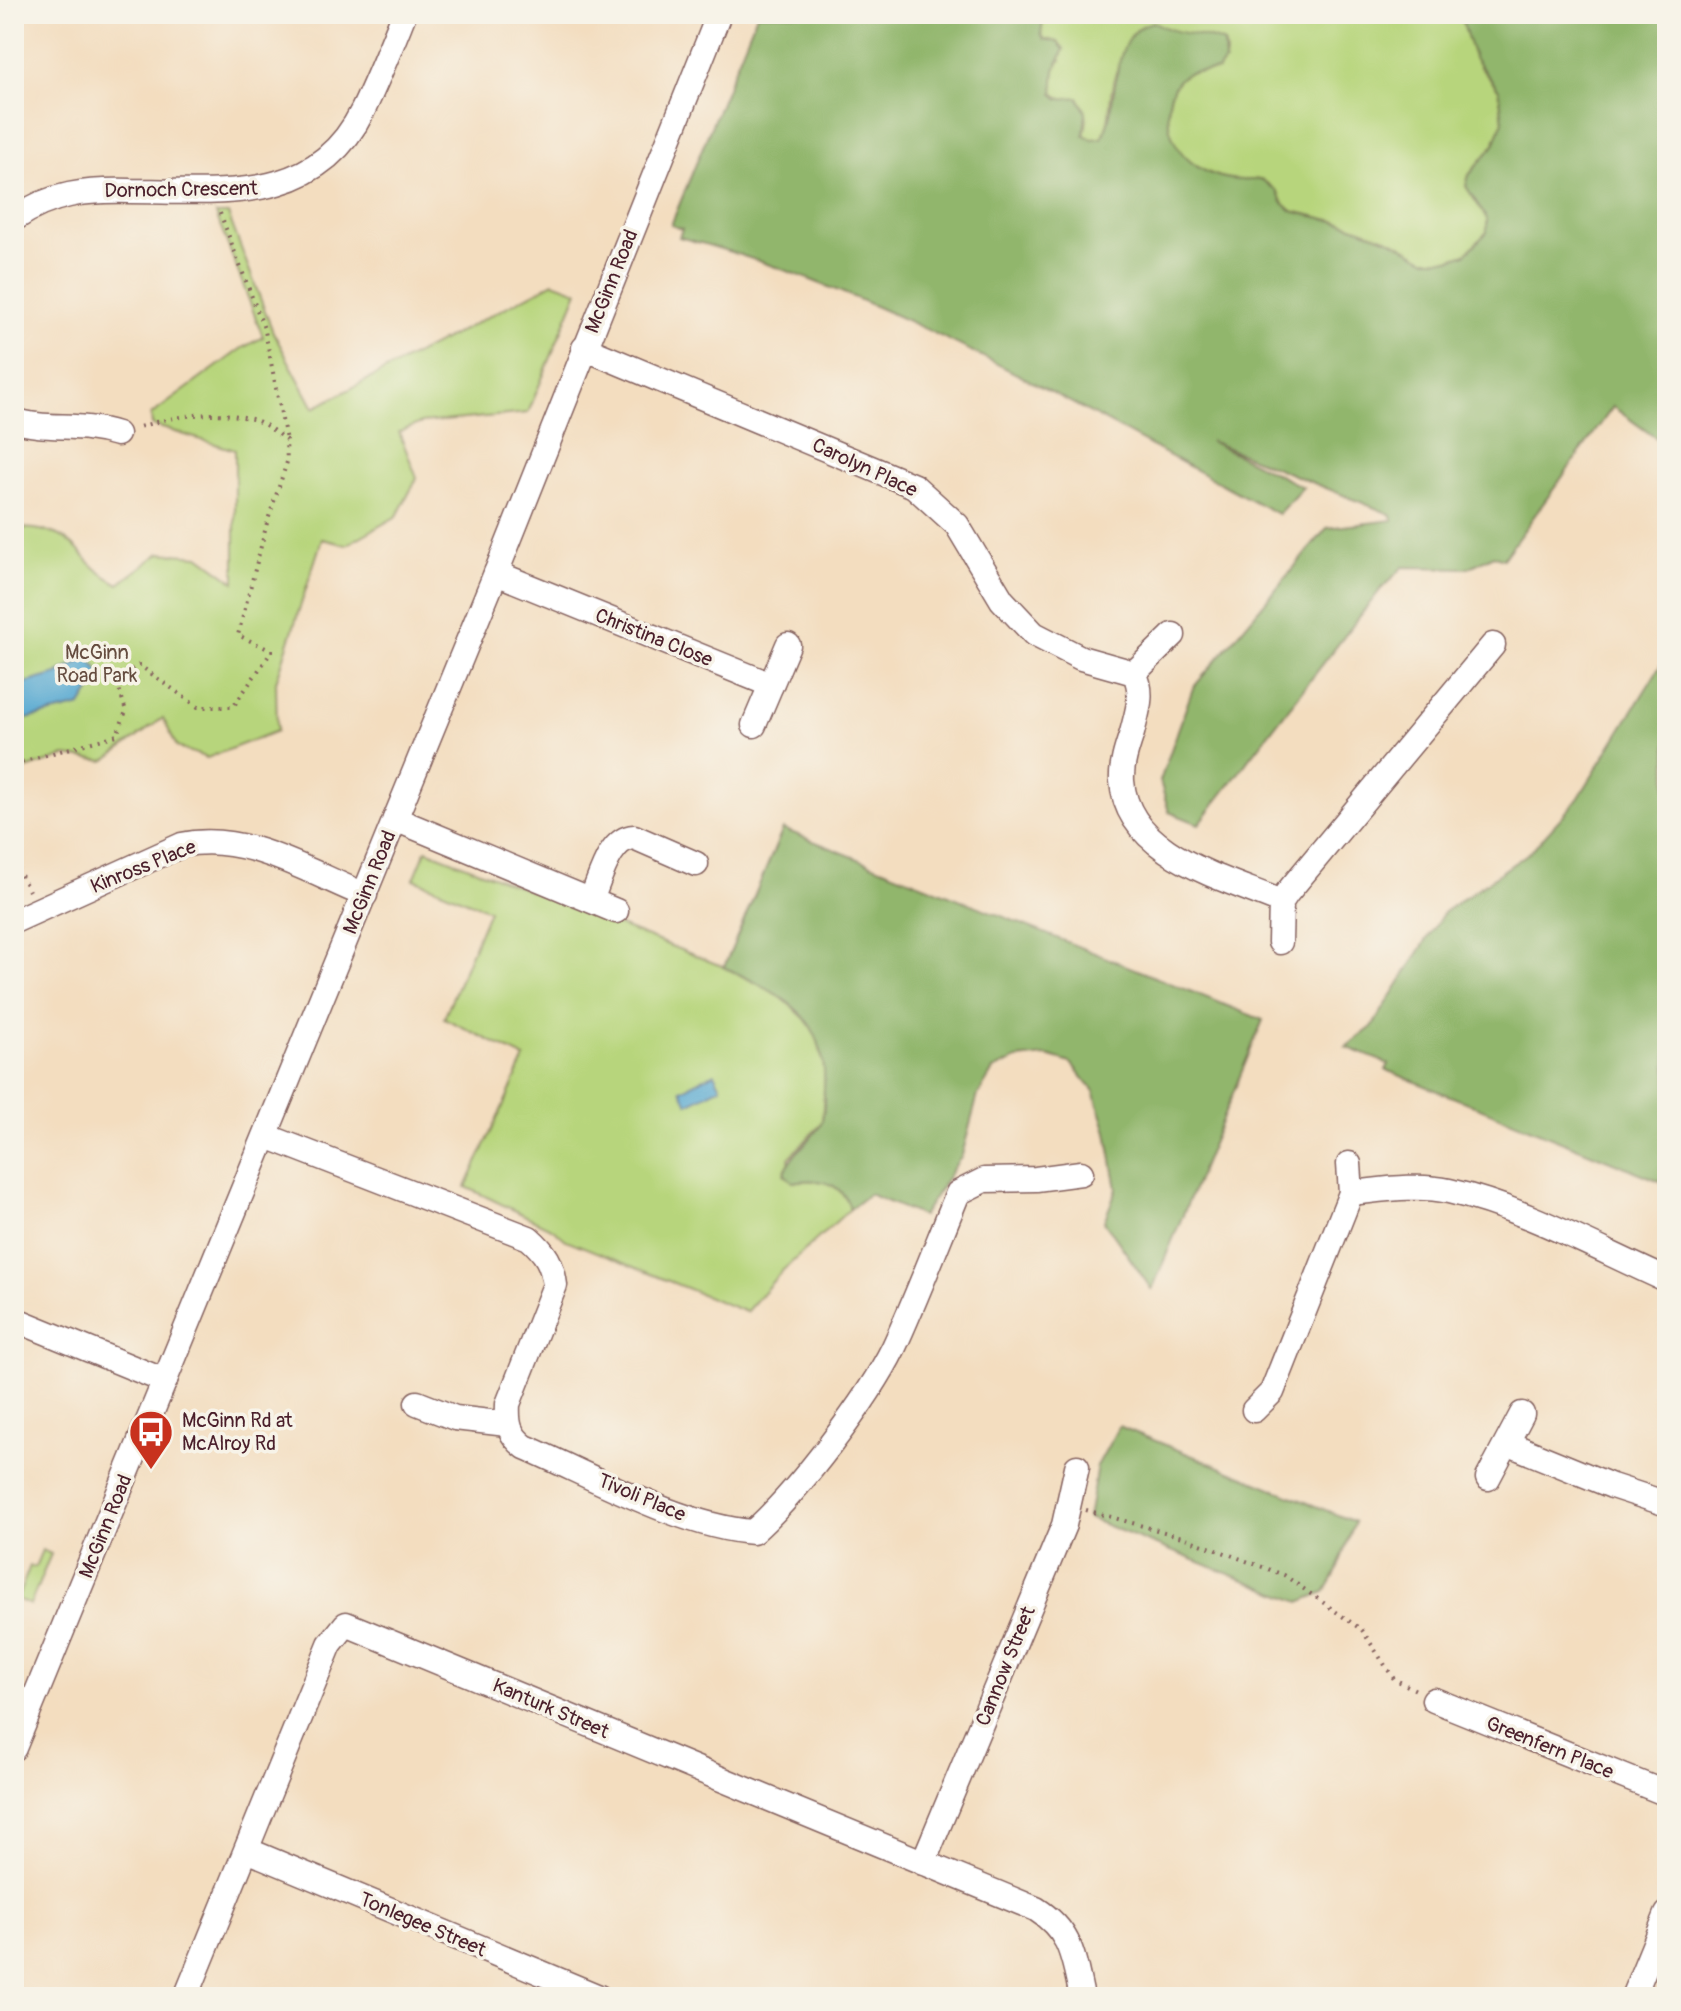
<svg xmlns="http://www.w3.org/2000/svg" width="1681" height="2011" viewBox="0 0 1681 2011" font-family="Pangolin,sans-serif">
  <rect width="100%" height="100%" fill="#f7f3e8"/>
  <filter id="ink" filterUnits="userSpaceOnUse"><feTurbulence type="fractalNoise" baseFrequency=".0125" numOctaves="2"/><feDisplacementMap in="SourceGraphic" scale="16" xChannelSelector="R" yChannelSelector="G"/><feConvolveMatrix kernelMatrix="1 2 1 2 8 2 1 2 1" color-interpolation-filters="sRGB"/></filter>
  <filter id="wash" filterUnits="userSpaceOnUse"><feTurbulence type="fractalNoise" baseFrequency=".006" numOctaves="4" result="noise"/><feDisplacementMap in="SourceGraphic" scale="32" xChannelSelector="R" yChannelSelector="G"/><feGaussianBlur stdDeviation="1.8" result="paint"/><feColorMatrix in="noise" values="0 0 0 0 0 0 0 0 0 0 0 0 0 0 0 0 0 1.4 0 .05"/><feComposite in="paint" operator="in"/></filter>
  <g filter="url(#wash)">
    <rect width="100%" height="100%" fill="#f3ddbf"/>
    <g fill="#b7d57c" stroke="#807a54" stroke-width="2">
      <path d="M1044,14H1460L1480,67L1499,90L1503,121L1494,145L1469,175L1466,186L1488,219L1487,232L1466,254L1451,259H1424L1391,240L1347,224L1292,211L1282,202L1277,191L1261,179C1216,186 1168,162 1168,112C1168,100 1172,85 1182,77C1191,69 1206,72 1218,70C1226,61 1228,55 1224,43C1201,32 1176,36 1154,22C1133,43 1116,59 1112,89C1109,106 1111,123 1101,138L1092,140L1084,135C1095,95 1070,108 1053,93L1054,70L1061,60L1041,34Z"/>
      <path d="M216,214H228L273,332L314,408L554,282L578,291L528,413L421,423L399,432L417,478L397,516L346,545L322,539L276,682L277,731L207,758L177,747L163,718L105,761L65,756L14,773V528C85,528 70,559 119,584L160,553L199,556L235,582V450L152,425L151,415L242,348L263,337Z"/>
      <path d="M426,850L724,967L777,993L815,1028L825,1070L822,1123L789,1158L793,1182C819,1178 842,1181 850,1209L781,1272L746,1312L566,1240L553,1229L466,1187L525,1058L444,1018L489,910L414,879Z"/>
      <path d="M42,1550L51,1554L30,1605L17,1599L30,1566L35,1567Z"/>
    </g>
    <g fill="#91b66c" stroke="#6e6a4c" stroke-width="2">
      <path d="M757,14H1044L1041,34L1044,39L1058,42L1064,49L1055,70L1053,93L1059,99L1078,97L1086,112L1084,135L1092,139L1101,138C1121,109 1106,30 1154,22C1176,36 1201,32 1224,43L1225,62L1218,70C1206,72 1191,69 1182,77C1172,85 1168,100 1168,112C1168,162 1216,186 1261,179L1277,191L1282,202L1292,211L1347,224L1391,240L1425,259H1451L1466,254L1487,232V219L1466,186L1469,175L1494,145L1503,121L1499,90L1474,58L1460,14H1667V446L1613,407L1503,559L1493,555L1469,568L1403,567L1381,589L1199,824L1169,812L1160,781L1193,688L1327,528L1393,520L1390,514L1210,441L1303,487L1278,514C1084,412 892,293 679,237L682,229L671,225Z"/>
      <path d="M1667,655V1184L1386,1070L1389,1064L1346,1047L1372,1027L1444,912L1530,852L1578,799Z"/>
      <path d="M783,829L1263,1020L1152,1290L1104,1221L1117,1189L1107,1132L1094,1091L1071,1063L1047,1056L1017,1059L993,1070L978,1095L962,1155L922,1216L869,1194L850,1209C842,1181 819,1178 793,1182L784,1174C791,1151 818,1137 822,1120C825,1110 824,1099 824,1089C829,1015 782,995 724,967Z"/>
      <path d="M1119,1426L1355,1522L1335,1575L1325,1592L1300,1602L1088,1518L1097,1466Z"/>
    </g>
    <g fill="#56a9d1" stroke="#50647e" stroke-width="2">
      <path d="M88,657L101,674L81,706L14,722V686L57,674Z"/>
      <path d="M714,1073L721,1087L688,1104L681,1090Z"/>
    </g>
  </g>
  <g filter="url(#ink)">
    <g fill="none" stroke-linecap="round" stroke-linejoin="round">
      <g stroke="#85625f" stroke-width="27">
        <g id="minor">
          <path d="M14,219C51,193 86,190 130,191C220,191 316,206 363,110C378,79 391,46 404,14"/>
          <path d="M584,348L914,486L957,525L1002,600L1034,634L1081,658L1134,673C1145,693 1137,712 1132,733C1127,748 1121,765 1122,781C1127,855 1225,878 1281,902"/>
          <path d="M14,420C46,431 80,422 117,434"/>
          <path d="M496,573L771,685L788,645"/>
          <path d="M1134,673L1173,635"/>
          <path d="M754,725L771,685"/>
          <path d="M395,819L616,911"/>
          <path d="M591,900C600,880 609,838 634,837L696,864"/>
          <path d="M14,921L182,845C244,831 308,872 365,895"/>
          <path d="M1280,942L1281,902L1287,893L1493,645"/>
          <path d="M266,1136L529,1238C546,1253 552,1263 555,1285L508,1404C507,1424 509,1435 525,1447C592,1476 682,1527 753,1532C797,1493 868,1400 894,1347C917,1297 937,1244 958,1193L984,1180L1036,1179L1081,1173"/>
          <path d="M1351,1193C1382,1190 1418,1184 1449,1191C1524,1208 1597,1249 1667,1280"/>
          <path d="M14,1319L165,1381"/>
          <path d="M417,1403L455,1418L507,1424"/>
          <path d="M1254,1410L1272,1392L1351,1193L1349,1164"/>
          <path d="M1509,1444L1612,1486L1667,1504"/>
          <path d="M1488,1478L1522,1414"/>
          <path d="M1434,1700L1667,1794"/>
          <path d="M14,1748L496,573L719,14"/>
          <path d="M247,1850L599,1997"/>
          <path d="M923,1863L1064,1525L1077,1467"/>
          <path d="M186,1997L330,1644L346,1624L1036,1909C1072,1932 1073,1957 1082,1997"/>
          <path d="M1633,1997L1667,1914"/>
        </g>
      </g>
      <g stroke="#85625f" stroke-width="4" stroke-dasharray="2 6" stroke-linecap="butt">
        <path d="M220,213L265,331L286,440"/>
        <path d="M14,764L117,735L126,711L116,679L139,665L198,707H233L272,651L238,635L267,523L287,462L286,440C277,434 265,423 255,420C217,408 173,416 136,428"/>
        <path d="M14,861L29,891"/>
        <path d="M1086,1510L1182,1537L1284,1575L1362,1630L1394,1679L1416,1690"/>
      </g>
      <use href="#minor" stroke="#fff" stroke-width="24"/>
    </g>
  </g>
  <defs>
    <g id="bus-pin" transform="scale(2.3)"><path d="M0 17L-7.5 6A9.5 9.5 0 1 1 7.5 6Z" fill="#c8321e" stroke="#f7f3e8"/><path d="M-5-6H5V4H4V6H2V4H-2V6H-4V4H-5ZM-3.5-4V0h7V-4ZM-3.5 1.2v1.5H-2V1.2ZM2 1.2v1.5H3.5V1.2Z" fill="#fff"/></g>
  </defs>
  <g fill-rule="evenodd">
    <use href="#bus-pin" x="151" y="1432"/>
  </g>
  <g text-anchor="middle" stroke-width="7" stroke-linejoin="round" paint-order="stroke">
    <g font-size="20" fill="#4a1f2b" stroke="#f7f3e8">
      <text transform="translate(181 189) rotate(-1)" y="7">Dornoch Crescent</text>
      <text transform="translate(611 281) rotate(-68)" y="7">McGinn Road</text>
      <text transform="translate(865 467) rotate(25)" y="7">Carolyn Place</text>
      <text transform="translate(654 637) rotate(22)" y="7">Christina Close</text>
      <text transform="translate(143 866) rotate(-22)" y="7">Kinross Place</text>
      <text transform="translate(369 882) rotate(-68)" y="7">McGinn Road</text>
      <text transform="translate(642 1497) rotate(23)" y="7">Tivoli Place</text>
      <text transform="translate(105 1526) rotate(-68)" y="7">McGinn Road</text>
      <text transform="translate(1005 1666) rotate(-68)" y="7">Cannow Street</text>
      <text transform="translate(551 1708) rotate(23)" y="7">Kanturk Street</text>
      <text transform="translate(1550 1747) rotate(22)" y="7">Greenfern Place</text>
      <text transform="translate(423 1924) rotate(23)" y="7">Tonlegee Street</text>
    </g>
    <g font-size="20" fill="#654c3f" stroke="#f7f3e8">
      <text x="97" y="659">McGinn<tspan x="97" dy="23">Road Park</tspan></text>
    </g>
    <g font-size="20" fill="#4a1f2b" stroke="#f7f3e8" text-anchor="start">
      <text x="182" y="1427">McGinn Rd at<tspan x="182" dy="23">McAlroy Rd</tspan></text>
    </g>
  </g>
  <rect width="1681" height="2011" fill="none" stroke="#f7f3e8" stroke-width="48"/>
</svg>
